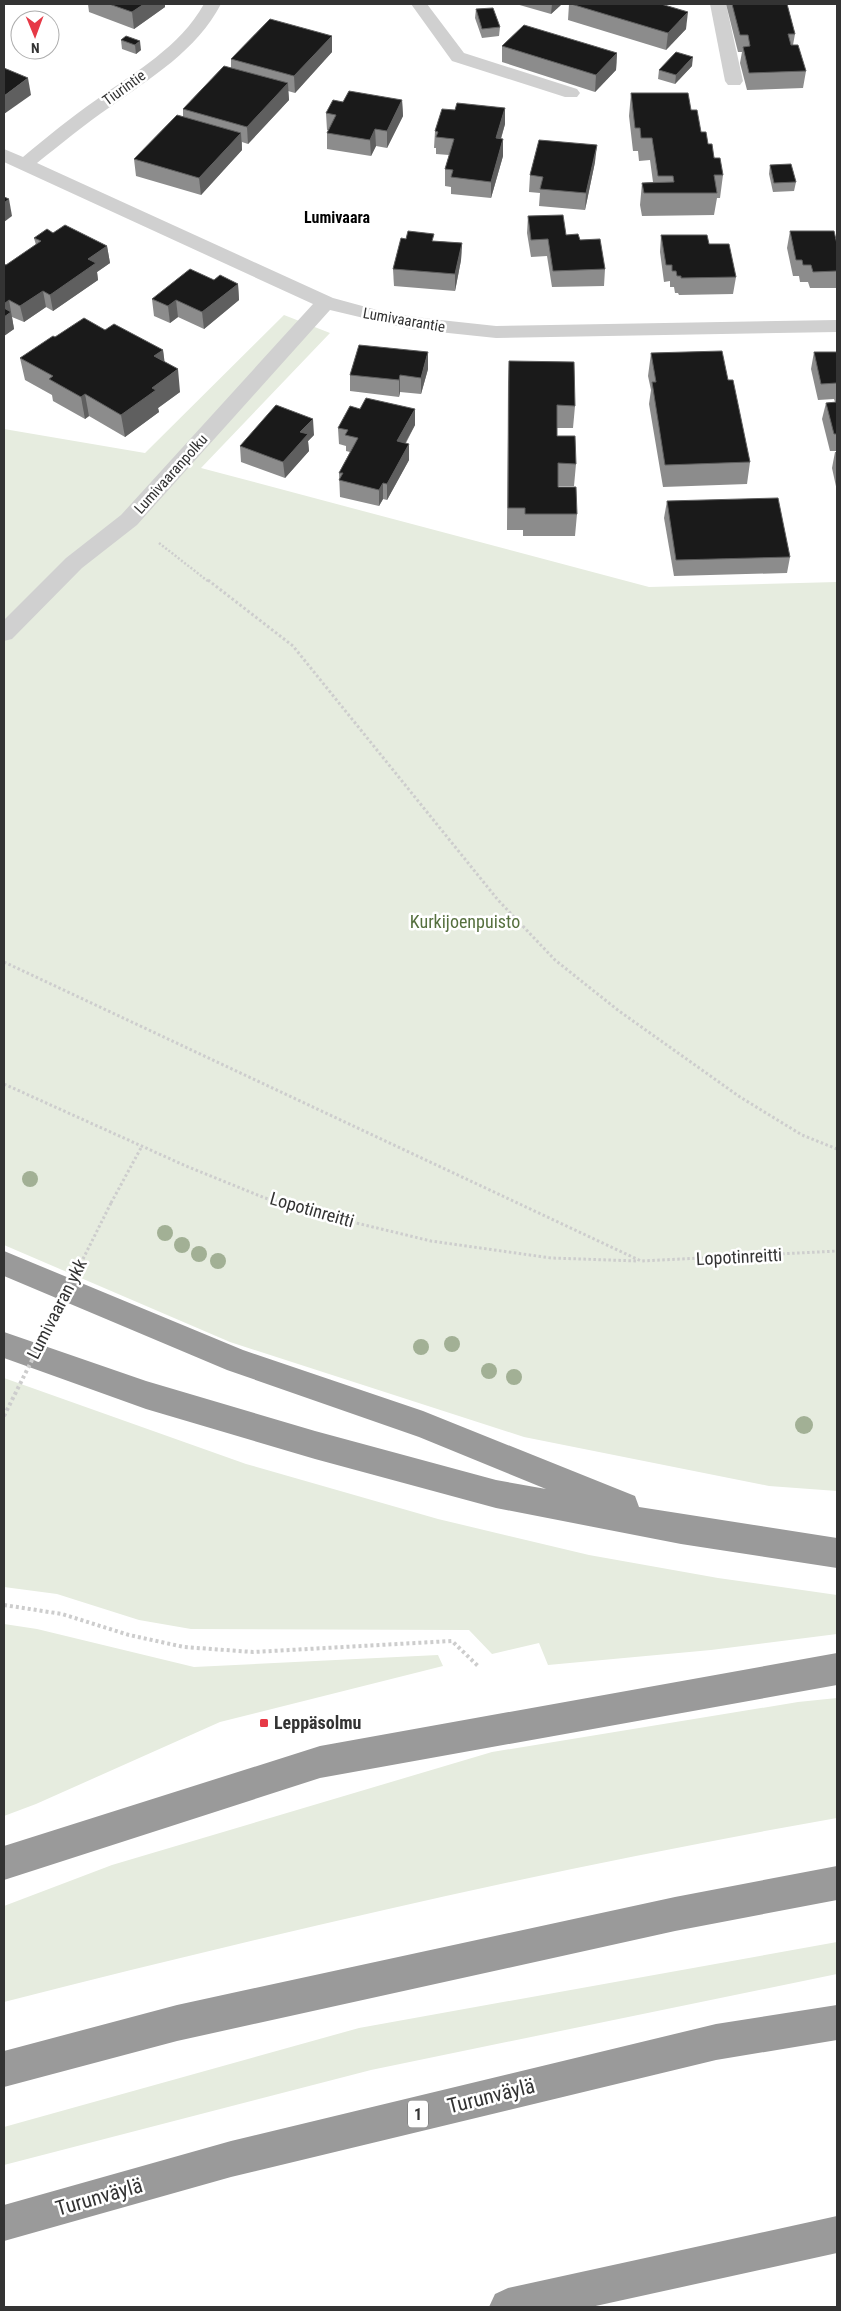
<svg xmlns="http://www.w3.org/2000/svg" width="841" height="2311" viewBox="0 0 841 2311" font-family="'Roboto Condensed',sans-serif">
  <rect width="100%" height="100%" fill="#fff"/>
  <g fill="#e6ecdf">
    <path d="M284,315L330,333L201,468L649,587L837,582V1491L769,1486L524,1437L230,1342L4,1245V429L145,453Z"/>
    <path d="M4,1378L246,1464L438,1519L589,1555L718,1578L837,1595V1634L711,1650L548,1665L539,1643L492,1654L469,1630L191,1629L139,1620L57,1594L4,1587Z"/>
    <path d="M4,1624L37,1629L194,1667L438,1655L443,1666L220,1722L36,1804L4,1816Z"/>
    <path d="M837,1698V1818C557,1867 280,1932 4,2002V1906L112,1865L492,1752L798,1702Z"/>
    <path d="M837,1942V1974L371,2070L4,2165V2127L359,2028Z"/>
  </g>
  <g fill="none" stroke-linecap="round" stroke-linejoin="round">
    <path stroke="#cdcdcd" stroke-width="2.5" stroke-dasharray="2 2" stroke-linecap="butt" d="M159,543L209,582"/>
    <g stroke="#cdcdcd" stroke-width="3" stroke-dasharray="2.5 2.5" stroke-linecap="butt">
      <path d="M208,580L293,646L498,900L555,960L619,1011L740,1097L802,1135L837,1149"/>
      <path d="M4,962L641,1261L837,1251"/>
      <path d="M4,1084L186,1166L265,1198L323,1215L431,1241L551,1258L638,1261"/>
      <path d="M111,1203L142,1146"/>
    </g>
    <path stroke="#cdcdcd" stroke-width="4" stroke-dasharray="3 3" stroke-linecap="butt" d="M4,1605L62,1614L129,1635L184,1647L253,1652L452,1641L479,1667"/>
    <g fill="#d0d0d0" fill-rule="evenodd">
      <path d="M411,4H427L464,53L577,89L580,93L577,97H565L452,61Z"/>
      <path d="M710,4H726L743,81L740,85H728L725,81Z"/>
    </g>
    <path fill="#d0d0d0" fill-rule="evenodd" d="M204,4H221C196,51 152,77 110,107C85,124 61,144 37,163L333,298L388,313L431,319L496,326L837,320V332L496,338L410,329L330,310L137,525L82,568L12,639L4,641V620L66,558L121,515L313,304L4,162V149L23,157C47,137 70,118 96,100C135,72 180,47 204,4Z"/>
    <g fill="#9a9a9a" fill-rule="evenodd">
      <path d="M4,1251L243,1350L423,1411L635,1496L639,1507L837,1538V1568L681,1544L496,1508L315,1459L146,1409L4,1358V1332L146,1381L315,1431L496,1480L546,1489L419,1437L227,1370L4,1276Z"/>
      <path d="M837,1653V1685L320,1778L4,1880V1846L320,1746Z"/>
      <path d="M837,1866V1900L675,1931L177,2041L4,2087V2051L177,2005L675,1897Z"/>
      <path d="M837,2005V2040L716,2060L231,2177L4,2241V2205L231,2141L716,2024Z"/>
      <path d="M837,2216V2253L591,2307H489L495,2294L508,2288Z"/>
    </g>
    <path stroke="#cdcdcd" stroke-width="3" stroke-dasharray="2.5 2.5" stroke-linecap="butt" d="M45,1335L111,1203"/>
    <path stroke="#cdcdcd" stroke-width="4" stroke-dasharray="3 3" stroke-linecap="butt" d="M4,1416L45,1334"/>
  </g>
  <g fill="#a2b095">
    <circle cx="30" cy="1179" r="8"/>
    <circle cx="165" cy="1233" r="8"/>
    <circle cx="182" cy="1245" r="8"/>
    <circle cx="199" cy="1254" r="8"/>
    <circle cx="218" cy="1261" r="8"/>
    <circle cx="452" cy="1344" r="8"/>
    <circle cx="421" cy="1347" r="8"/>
    <circle cx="489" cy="1371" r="8"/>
    <circle cx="514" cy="1377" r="8"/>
    <circle cx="804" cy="1425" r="9"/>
  </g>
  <g fill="#8c8c8c">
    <path d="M88,4H165V7L134,29L89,12Z"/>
    <path d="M516,4H562L551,14Z"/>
    <path d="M569,4H661L686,29L666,50L568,20Z"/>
    <path d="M726,4H787L795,34L793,45L806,71L803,88L747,90L740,63L742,52H738Z"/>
    <path d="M476,9L500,27L499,36L482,38L475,18Z"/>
    <path d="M126,36L141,50L136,54L122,49L121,40Z"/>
    <path d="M332,36V52L295,93L288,91L289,100L248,144L242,142V150L201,195L136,176L134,159L183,117V109L231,68V59Z"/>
    <path d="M20,38V50L19,49L17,40Z"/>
    <path d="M502,46L617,53L616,70L595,92L502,62Z"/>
    <path d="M20,50H43L34,56Z"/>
    <path d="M692,66L675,84L658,79L659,70Z"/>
    <path d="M631,93L691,110L701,132L708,144L723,175L720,198H717L714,215L642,216L640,205L642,183L653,182L650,160L639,161L638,151H633L629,116Z"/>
    <path d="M402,100L403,116L387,148L376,146L371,156L327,149V133L328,130H327L326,113L343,102Z"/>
    <path d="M505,108V124L501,139L503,156L491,198L451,194V187L445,186V169L449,155L436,154V148H434L435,131L455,110Z"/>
    <path d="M595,162L585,210L539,206L540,193L529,192L530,175Z"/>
    <path d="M770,165L796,182L794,191L773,192L769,174Z"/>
    <path d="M528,216L566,235L580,240L605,269L604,286L552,287L547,256L531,257L527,233Z"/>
    <path d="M790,231L837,244V288H810L808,282H800L799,276H793L787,248Z"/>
    <path d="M53,233L107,246L110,263L97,272L98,280L53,311L46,307L24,322L12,317L14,329L4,336L6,265L36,245L34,238Z"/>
    <path d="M661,235L709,244L736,277L733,294L679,295L678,293H675L674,287H670V281L664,282L660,252Z"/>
    <path d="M434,241L462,243L461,260L455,291L394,286L393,269Z"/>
    <path d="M214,280L238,284L239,300L204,329L178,317L170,323L154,316L152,299Z"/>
    <path d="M105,330L163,350L164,362L180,392L158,408L159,412L125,437L89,416L85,419L53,401L52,395L25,380L20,358L55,337Z"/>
    <path d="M814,352H837V451H830L822,419L826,403L835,402L834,399L818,400L811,369Z"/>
    <path d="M651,353L728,380L750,462L747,484L663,487L649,404L651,390L648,376Z"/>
    <path d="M509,361L575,406L573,428H557V436L576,464L574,486H558L577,514L575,536H523V530H507L508,383Z"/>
    <path d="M428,369L421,394L400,392L399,397L350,391V375Z"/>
    <path d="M415,425L406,443L409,460L387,500L383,499L379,506L340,497L339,473L350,452L346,451V446L339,444L338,428Z"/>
    <path d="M314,435L308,441L309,451L285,478L241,462L240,446Z"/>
    <path d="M835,452H837V491L832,468Z"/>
    <path d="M667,501L790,557L787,573L674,576L664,518Z"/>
  </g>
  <g fill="#5f5f5f">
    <path d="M144,4H165V7L134,29L132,12Z"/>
    <path d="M552,4H562L551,14Z"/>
    <path d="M688,12L686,29L666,50L668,33Z"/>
    <path d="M55,32L57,41L50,45V35Z"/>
    <path d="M332,36V52L295,93L294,76Z"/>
    <path d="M140,41L141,50L136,54L135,45Z"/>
    <path d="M33,50H43L34,56Z"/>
    <path d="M617,53L616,70L595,92L596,75Z"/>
    <path d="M693,57L692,66L675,84L676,75Z"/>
    <path d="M28,78L31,95L4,114V96Z"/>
    <path d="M288,83L289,100L248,144L247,127Z"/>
    <path d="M402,100L403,116L387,148V131Z"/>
    <path d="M505,108V124L496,155V138Z"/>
    <path d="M375,129L376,146L371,156L370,140Z"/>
    <path d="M241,133L242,150L201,195L199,178Z"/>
    <path d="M503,139V156L491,198V182Z"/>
    <path d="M597,145L595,162L585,210L586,193Z"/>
    <path d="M9,199L12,216L4,222V203Z"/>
    <path d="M462,243L461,260L455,291V274Z"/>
    <path d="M107,246L110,263L97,272L98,280L53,311L50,295L88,259Z"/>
    <path d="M238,284L239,300L204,329L202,312Z"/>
    <path d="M43,291L46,307L24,322L20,306Z"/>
    <path d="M9,300L14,329L4,336V304Z"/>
    <path d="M176,300L178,317L170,323L168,306Z"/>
    <path d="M163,350L166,372L154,356Z"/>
    <path d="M428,352V369L421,394V378Z"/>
    <path d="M178,369L180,392L158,408L159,412L125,437L121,415L152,388Z"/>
    <path d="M400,375V392L399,397V380Z"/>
    <path d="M85,394L89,416L85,419L81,397Z"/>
    <path d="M415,409V425L397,458V441Z"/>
    <path d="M313,419L314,435L308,441L309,451L285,478L283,462L300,432Z"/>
    <path d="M409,444V460L387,500V484Z"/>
    <path d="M383,483V499L379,506V490Z"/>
  </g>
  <g fill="#1a1a1a" stroke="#5f5f5f">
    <path d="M109,4H144L132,12Z"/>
    <path d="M571,4H661L688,12L668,33Z"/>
    <path d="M732,4H787L795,34H788L791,45H798L806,71L749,73L743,47L750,46L748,35H740Z"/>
    <path d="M493,8L500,27L482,29L476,9Z"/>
    <path d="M270,19L332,36L294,76L231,59Z"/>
    <path d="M524,25L617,53L596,75L502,46Z"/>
    <path d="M50,30L55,32L50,35Z"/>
    <path d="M126,36L140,41L135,45L121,40Z"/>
    <path d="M676,52L693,57L676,75L659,70Z"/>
    <path d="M224,66L288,83L247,127L183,109Z"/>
    <path d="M4,68L28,78L4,96Z"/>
    <path d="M349,91L402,100L387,131L375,129L370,140L327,133L336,115L326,113L333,100L343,102Z"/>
    <path d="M631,93H688L691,110H697L701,132H706L708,144H712L714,158H720L723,175H714L717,193H644L642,183L674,182L673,176H658L652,138H641L640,128H635Z"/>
    <path d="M457,103L505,108L496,138L503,139L491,182L451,177L453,170L445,169L454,139L436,137L438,132L435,131L442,109L455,110Z"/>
    <path d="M177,115L241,133L199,178L134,159Z"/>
    <path d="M539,140L597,145L586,193L540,189L543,177L530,175Z"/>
    <path d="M791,164L796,182L774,183L770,165Z"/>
    <path d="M4,197L9,199L4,203Z"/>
    <path d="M563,215L566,235L578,234L580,240L600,239L605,269L553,271L548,239L531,240L528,216Z"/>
    <path d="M65,225L107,246L88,259L96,263L50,295L43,291L20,306L9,300L4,304V264L6,265L41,241L34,238L47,229L53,233Z"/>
    <path d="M408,231L434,234L432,241L462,243L455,274L393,269L401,238L406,239Z"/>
    <path d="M790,231H834L837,244V271L813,272L811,265H803L802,260H796Z"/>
    <path d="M661,235H707L709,244H729L736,277L681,278V276H677L676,271H672V265H666Z"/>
    <path d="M190,269L214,280L220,275L238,284L202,312L176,300L168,306L152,299Z"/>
    <path d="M4,308L11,312L4,317Z"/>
    <path d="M84,318L105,330L114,324L163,350L154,356L178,369L152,388L156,390L121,415L85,394L81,397L49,379L53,376L20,358L53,336L55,337Z"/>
    <path d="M359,345L428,352L421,378L400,375L399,380L350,375Z"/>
    <path d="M722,351L728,380H733L750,462L665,465L652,382H656L651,353Z"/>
    <path d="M814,352H837V383L821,384Z"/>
    <path d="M509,361L574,362L575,406L557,405V436H575L576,464L558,463V487H576L577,514H525V508H508Z"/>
    <path d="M366,398L415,409L397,441L409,444L387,484L383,483L379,490L339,480L343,473H339L358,438L345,435L348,430L338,428L350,406L360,409Z"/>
    <path d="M837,402V434H834L826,403Z"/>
    <path d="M276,405L313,419L300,432L308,434L283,462L240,446Z"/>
    <path d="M778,498L790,557L676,560L667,501Z"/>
  </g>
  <rect fill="#e63946" stroke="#fff" stroke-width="2" x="259" y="1718" width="10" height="10" rx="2.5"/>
  <g text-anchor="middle" stroke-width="5" stroke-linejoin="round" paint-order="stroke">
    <g font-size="15" fill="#333" stroke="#fff">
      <text transform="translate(124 88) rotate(-36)" y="5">Tiurintie</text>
      <text transform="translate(404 320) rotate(10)" y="5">Lumivaarantie</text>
      <text transform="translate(171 474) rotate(-48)" y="5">Lumivaaranpolku</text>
    </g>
    <g font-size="16" font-weight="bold" fill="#000" stroke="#fff">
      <text x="337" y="223">Lumivaara</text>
    </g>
    <rect fill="#fff" stroke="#707070" stroke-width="1" x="408" y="2100.5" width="20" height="27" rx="4"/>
    <g font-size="16" font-weight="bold" fill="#333">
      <text x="418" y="2120">1</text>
    </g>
    <g font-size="18" fill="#56703f" stroke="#fff">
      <text x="465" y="928">Kurkijoenpuisto</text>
    </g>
    <g font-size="18" fill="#333" stroke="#fff">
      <text transform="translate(312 1210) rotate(16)" y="6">Lopotinreitti</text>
      <text transform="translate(739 1257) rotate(-3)" y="6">Lopotinreitti</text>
      <text transform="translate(57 1309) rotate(-63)" y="6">Lumivaaran ykk</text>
    </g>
    <g font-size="18" font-weight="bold" fill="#333" stroke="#fff" text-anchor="start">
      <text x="274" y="1729">Leppäsolmu</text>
    </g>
    <g font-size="21" fill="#333" stroke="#fff">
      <text transform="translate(491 2096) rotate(-14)" y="7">Turunväylä</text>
      <text transform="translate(99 2197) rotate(-16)" y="7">Turunväylä</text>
    </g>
  </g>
  <rect width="841" height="2311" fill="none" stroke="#333333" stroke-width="10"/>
  <g transform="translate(35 35) rotate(179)"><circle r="24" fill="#ffffff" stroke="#adadad"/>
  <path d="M0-4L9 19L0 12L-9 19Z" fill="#e63946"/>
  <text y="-8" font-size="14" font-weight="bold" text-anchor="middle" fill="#333333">N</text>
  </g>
</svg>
